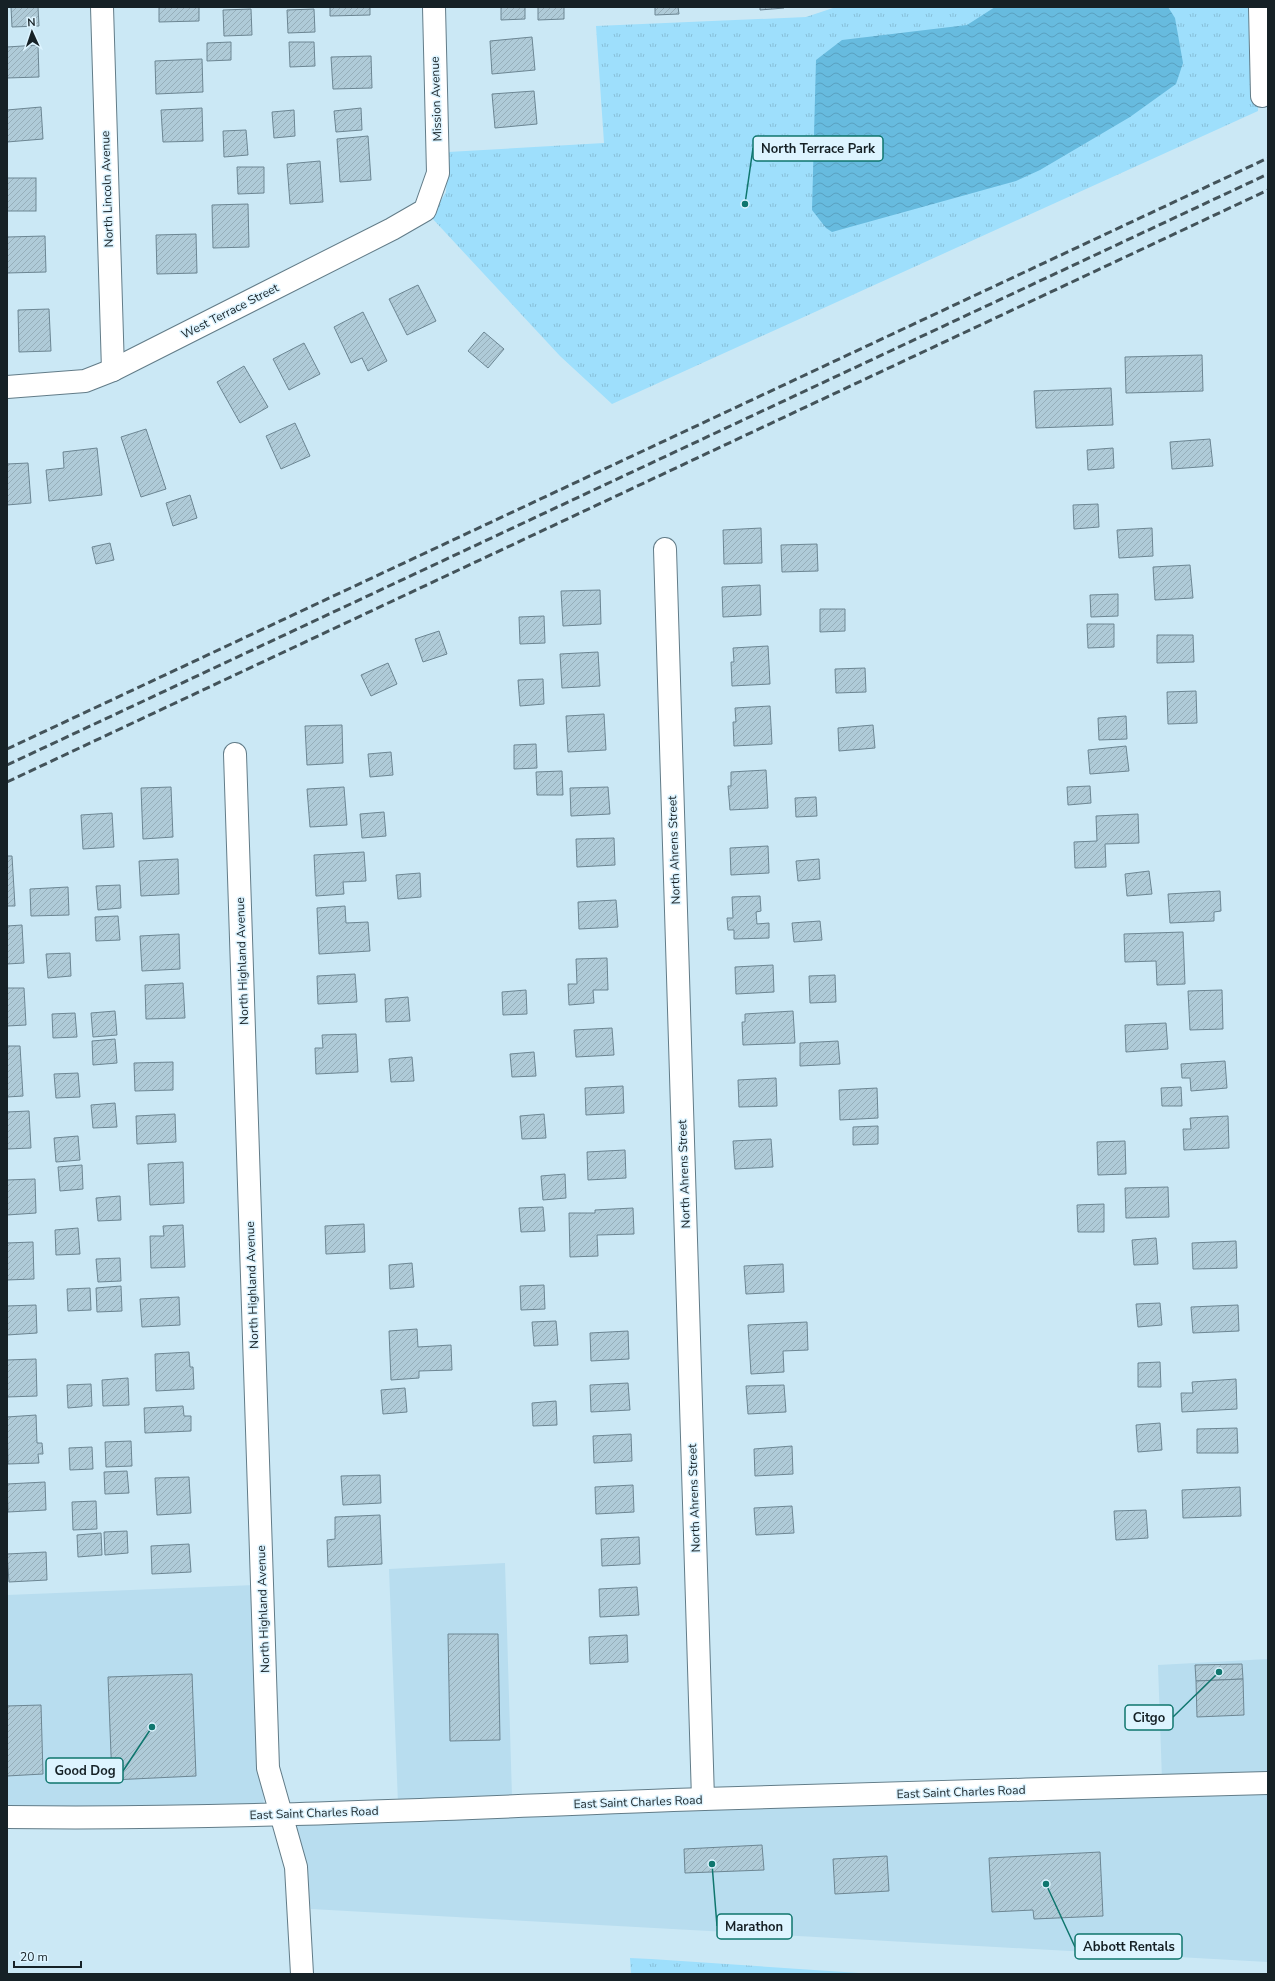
<svg xmlns="http://www.w3.org/2000/svg" width="1275" height="1981" viewBox="0 0 1275 1981" font-family="'Nunito Sans',sans-serif">
  <defs>
    <pattern id="park-tufts" width="24" height="20" patternUnits="userSpaceOnUse"><rect width="24" height="20" fill="#9edffc"/><path d="M3 7l-1-3M5 7V3M7 7l1-3M15 17l-1-3M17 17v-4M19 17l1-3" fill="none" stroke="#87bfd8"/></pattern>
    <pattern id="water-waves" width="16" height="10" patternUnits="userSpaceOnUse"><rect width="16" height="10" fill="#67bbdf"/><path d="M0 5q4-4 8 0t8 0" fill="none" stroke="#59a0bf"/></pattern>
    <pattern id="building-hatch" width="6" height="6" patternUnits="userSpaceOnUse"><rect width="6" height="6" fill="#afcbd8"/><path d="M-1 1l2-2M0 6l6-6M5 7l2-2" fill="none" stroke="#96aeb9"/></pattern>
  </defs>
  <rect width="100%" height="100%" fill="#cbe8f5"/>
  <g fill="#b8ddef">
    <path d="M505,1563L512,1797L398,1804L389,1569Z"/>
    <path d="M255,1585L264,1809L7,1808V1595Z"/>
    <path d="M1268,1659V1776L1162,1780L1158,1665Z"/>
    <path d="M1268,1788V1962L311,1909L294,1823Z"/>
  </g>
  <g fill="url(#park-tufts)">
    <path d="M836,7H1255L1258,111L612,404L560,356L431,217L446,192L448,152L604,143L596,26L806,17Z"/>
    <path d="M630,1958L651,1959L874,1974H631Z"/>
  </g>
  <path fill="url(#water-waves)" d="M995,7H1168L1175,18L1183,63L1176,84L1130,117L1040,170L1016,181L832,232L826,228L812,210L816,60L842,40L967,25Z"/>
  <g fill="url(#building-hatch)" stroke="#6c8693">
    <path d="M11,7H38L39,26L12,27Z"/>
    <path d="M159,7H199V21L159,22Z"/>
    <path d="M330,7H370V15L330,16Z"/>
    <path d="M501,7H525V19L501,20Z"/>
    <path d="M538,7H564V19L538,20Z"/>
    <path d="M655,7H678L679,14L655,15Z"/>
    <path d="M760,7H784V8L760,10Z"/>
    <path d="M251,9L252,35L224,36L223,10Z"/>
    <path d="M314,9L315,32L288,33L287,10Z"/>
    <path d="M532,37L535,70L492,74L490,41Z"/>
    <path d="M231,42V60L207,61V43Z"/>
    <path d="M289,42H314L315,66L290,67Z"/>
    <path d="M38,45L39,77L7,78V47Z"/>
    <path d="M371,56L372,88L333,89L331,57Z"/>
    <path d="M202,59L203,92L156,94L155,61Z"/>
    <path d="M534,91L537,124L495,128L492,94Z"/>
    <path d="M41,107L43,139L7,142V110Z"/>
    <path d="M202,108L203,141L163,142L161,110Z"/>
    <path d="M361,108L362,130L336,132L334,111Z"/>
    <path d="M294,110L295,136L274,138L272,112Z"/>
    <path d="M246,130L248,155L224,157L223,131Z"/>
    <path d="M368,136L371,180L340,182L337,139Z"/>
    <path d="M320,161L323,202L290,204L287,164Z"/>
    <path d="M237,167H264V193L238,194Z"/>
    <rect x="7" y="178" width="29" height="33"/>
    <path d="M248,204L249,247L213,248L212,205Z"/>
    <path d="M196,234L197,273L157,274L156,235Z"/>
    <path d="M45,236L46,272L7,273V237Z"/>
    <path d="M418,285L436,321L407,335L389,299Z"/>
    <path d="M49,309L51,351L19,352L18,310Z"/>
    <path d="M363,312L387,361L368,371L362,358L351,363L334,327Z"/>
    <path d="M484,332L504,349L488,368L468,351Z"/>
    <path d="M304,343L320,374L289,390L273,359Z"/>
    <path d="M1202,355L1203,391L1126,393L1125,357Z"/>
    <path d="M244,366L268,407L240,423L217,382Z"/>
    <path d="M1111,388L1113,425L1036,428L1034,391Z"/>
    <path d="M295,423L310,456L281,469L266,436Z"/>
    <path d="M146,429L166,489L141,497L121,437Z"/>
    <path d="M1210,439L1213,466L1172,469L1170,442Z"/>
    <path d="M97,448L102,495L49,501L46,470L64,468L63,452Z"/>
    <path d="M1113,448L1114,468L1088,470L1087,450Z"/>
    <path d="M28,463L31,503L7,505V464Z"/>
    <path d="M190,495L197,518L173,526L166,503Z"/>
    <path d="M1098,504L1099,527L1074,529L1073,505Z"/>
    <path d="M761,528L762,563L724,564L723,530Z"/>
    <path d="M1152,528L1153,556L1119,558L1117,530Z"/>
    <path d="M110,543L114,560L96,564L92,547Z"/>
    <path d="M817,544L818,571L782,572L781,545Z"/>
    <path d="M1190,565L1193,598L1155,600L1153,567Z"/>
    <path d="M760,585L761,615L723,617L722,587Z"/>
    <path d="M600,590L601,624L563,626L561,591Z"/>
    <path d="M1118,594V616L1091,617L1090,595Z"/>
    <path d="M820,609H845V631L820,632Z"/>
    <path d="M544,616L545,643L520,644L519,617Z"/>
    <path d="M1087,624H1114V647L1088,648Z"/>
    <path d="M439,631L447,654L423,662L415,639Z"/>
    <path d="M1157,635H1193L1194,662L1157,663Z"/>
    <path d="M768,646L770,684L732,686L731,662H734L733,648Z"/>
    <path d="M598,652L600,686L562,688L560,654Z"/>
    <path d="M388,663L397,684L371,696L361,675Z"/>
    <path d="M865,668L866,692L836,693L835,669Z"/>
    <path d="M543,679L544,704L520,706L518,680Z"/>
    <path d="M1196,691L1197,723L1168,724L1167,692Z"/>
    <path d="M770,706L772,744L734,746L733,722H736L735,708Z"/>
    <path d="M604,714L606,750L568,752L566,716Z"/>
    <path d="M1126,716L1127,739L1099,740L1098,718Z"/>
    <path d="M342,725L343,763L307,765L305,726Z"/>
    <path d="M873,725L875,748L839,751L838,728Z"/>
    <path d="M536,744L537,768L514,769V745Z"/>
    <path d="M1126,746L1129,771L1090,774L1088,750Z"/>
    <path d="M391,752L393,775L370,777L368,754Z"/>
    <path d="M766,770L768,808L730,810L728,786H731V772Z"/>
    <path d="M562,771L563,795H537L536,772Z"/>
    <path d="M1090,786L1091,803L1068,805L1067,787Z"/>
    <path d="M171,787L173,837L143,839L141,788Z"/>
    <path d="M344,787L347,825L310,827L307,789Z"/>
    <path d="M608,787L610,814L571,816L570,788Z"/>
    <path d="M816,797L817,816L796,817L795,798Z"/>
    <path d="M384,812L386,836L362,838L360,814Z"/>
    <path d="M112,813L114,847L83,849L81,815Z"/>
    <path d="M1138,814L1139,843L1105,844L1106,867L1075,868L1074,842L1097,841L1096,816Z"/>
    <path d="M614,838L615,865L577,867L576,839Z"/>
    <path d="M768,846L769,873L731,875L730,848Z"/>
    <path d="M364,852L366,881L343,882L344,894L316,896L314,855Z"/>
    <path d="M7,856H12L15,906H7Z"/>
    <path d="M178,859L179,894L141,896L139,861Z"/>
    <path d="M819,859L820,879L798,881L796,861Z"/>
    <path d="M1149,871L1152,894L1127,896L1125,874Z"/>
    <path d="M420,873L421,897L398,899L396,875Z"/>
    <path d="M120,885L121,908L98,910L96,886Z"/>
    <path d="M68,887L69,915L31,916L30,889Z"/>
    <path d="M1220,891L1221,911L1214,912V921L1170,923L1168,894Z"/>
    <path d="M760,896L761,911L756,912L757,924L769,923V938L734,939V930H728L727,918H733L732,897Z"/>
    <path d="M616,900L618,927L579,929L578,902Z"/>
    <path d="M345,906L346,923L368,922L370,951L319,954L317,908Z"/>
    <path d="M118,916L120,940L96,941L95,917Z"/>
    <path d="M820,921L822,940L794,942L792,923Z"/>
    <path d="M22,925L24,963L7,964V926Z"/>
    <path d="M1183,932L1185,984L1157,985L1156,961L1125,962L1124,934Z"/>
    <path d="M179,934L180,969L142,971L140,936Z"/>
    <path d="M70,953L71,976L48,978L46,954Z"/>
    <path d="M607,958L608,990H593L594,1003L569,1005L568,984H577L576,959Z"/>
    <path d="M773,965L774,992L736,994L735,967Z"/>
    <path d="M355,974L357,1002L318,1004L317,976Z"/>
    <path d="M835,975L836,1002L810,1003L809,976Z"/>
    <path d="M183,983L185,1018L146,1019L145,985Z"/>
    <path d="M7,988H24L26,1025L7,1026Z"/>
    <path d="M526,990L527,1014L503,1015L502,992Z"/>
    <path d="M1222,990L1223,1029L1190,1030L1188,991Z"/>
    <path d="M408,997L410,1021L386,1022L385,999Z"/>
    <path d="M115,1011L117,1035L93,1037L91,1013Z"/>
    <path d="M793,1011L795,1043L743,1045L742,1022H745V1014Z"/>
    <path d="M75,1013L77,1037L53,1038L52,1014Z"/>
    <path d="M1166,1023L1168,1049L1126,1052L1125,1025Z"/>
    <path d="M612,1028L614,1055L576,1057L574,1030Z"/>
    <path d="M356,1034L358,1072L316,1074L315,1048H323L322,1035Z"/>
    <path d="M115,1039L117,1063L93,1065L92,1041Z"/>
    <path d="M838,1041L840,1064L800,1066V1043Z"/>
    <path d="M7,1046H20L23,1096L7,1097Z"/>
    <path d="M534,1052L536,1076L512,1077L510,1054Z"/>
    <path d="M412,1057L414,1081L391,1082L389,1059Z"/>
    <path d="M1225,1061L1227,1088L1191,1091L1190,1078H1182L1181,1064Z"/>
    <path d="M173,1062V1090L135,1091L134,1063Z"/>
    <path d="M78,1073L80,1097L56,1098L54,1074Z"/>
    <path d="M776,1078L777,1106L739,1107L738,1080Z"/>
    <path d="M623,1086L624,1113L586,1115L585,1088Z"/>
    <path d="M1181,1087L1182,1106H1162L1161,1088Z"/>
    <path d="M877,1088L878,1118L840,1120L839,1090Z"/>
    <path d="M115,1103L117,1127L93,1128L91,1105Z"/>
    <path d="M29,1111L31,1148L7,1149V1112Z"/>
    <path d="M175,1114L176,1142L137,1144L136,1116Z"/>
    <path d="M544,1114L546,1138L522,1139L520,1116Z"/>
    <path d="M1228,1116L1229,1148L1184,1150L1183,1129H1191L1190,1118Z"/>
    <path d="M878,1126V1144L853,1145V1127Z"/>
    <path d="M78,1136L80,1160L56,1162L54,1138Z"/>
    <path d="M771,1139L773,1167L735,1169L733,1141Z"/>
    <path d="M1125,1141L1126,1174L1098,1175L1097,1142Z"/>
    <path d="M625,1150L626,1178L588,1180L587,1152Z"/>
    <path d="M183,1162L184,1203L150,1205L148,1164Z"/>
    <path d="M82,1165L83,1189L60,1191L58,1167Z"/>
    <path d="M565,1174L566,1198L543,1200L541,1176Z"/>
    <path d="M35,1179L36,1213L7,1215V1180Z"/>
    <path d="M1168,1187L1169,1217L1126,1218L1125,1188Z"/>
    <path d="M120,1196L121,1220L98,1221L96,1198Z"/>
    <path d="M1104,1204V1232H1078L1077,1205Z"/>
    <path d="M543,1207L545,1231L521,1232L519,1208Z"/>
    <path d="M633,1208L634,1234L597,1235L598,1256L570,1257L569,1213H595V1210Z"/>
    <path d="M364,1224L365,1252L326,1254L325,1226Z"/>
    <path d="M183,1225L185,1267L151,1268L150,1236H164L163,1226Z"/>
    <path d="M78,1228L80,1254L56,1255L55,1230Z"/>
    <path d="M1156,1238L1158,1264L1134,1265L1132,1240Z"/>
    <path d="M1236,1241L1237,1268L1193,1269L1192,1243Z"/>
    <path d="M33,1242L34,1279L7,1280V1243Z"/>
    <path d="M120,1258L121,1281L98,1282L96,1259Z"/>
    <path d="M412,1263L414,1287L390,1289L389,1265Z"/>
    <path d="M783,1264L784,1292L746,1294L744,1266Z"/>
    <path d="M544,1285L545,1309L521,1310L520,1286Z"/>
    <path d="M121,1286L122,1311L97,1312L96,1288Z"/>
    <path d="M90,1288L91,1310L68,1311L67,1289Z"/>
    <path d="M179,1297L180,1325L142,1327L140,1299Z"/>
    <path d="M1160,1303L1162,1325L1138,1327L1136,1304Z"/>
    <path d="M36,1305L37,1333L7,1335V1306Z"/>
    <path d="M1238,1305L1239,1331L1193,1333L1191,1307Z"/>
    <path d="M556,1321L558,1345L534,1346L532,1322Z"/>
    <path d="M807,1322L808,1350L783,1351L784,1372L751,1374L748,1325Z"/>
    <path d="M417,1329L418,1347L451,1345L452,1370L419,1371V1378L391,1380L389,1331Z"/>
    <path d="M628,1331L629,1359L591,1361L590,1333Z"/>
    <path d="M189,1352L190,1367H193L194,1389L156,1391L155,1354Z"/>
    <path d="M36,1359L37,1396L7,1397V1360Z"/>
    <path d="M1160,1362L1161,1387H1138V1363Z"/>
    <path d="M128,1378L129,1405L103,1406L102,1380Z"/>
    <path d="M1236,1379L1237,1409L1182,1412L1181,1393H1193L1192,1382Z"/>
    <path d="M628,1383L630,1410L591,1412L590,1385Z"/>
    <path d="M91,1384L92,1406L68,1408L67,1385Z"/>
    <path d="M784,1385L786,1412L748,1414L746,1386Z"/>
    <path d="M405,1388L407,1412L383,1414L381,1390Z"/>
    <path d="M556,1401L557,1425L533,1426L532,1403Z"/>
    <path d="M183,1406L184,1416H191V1431L145,1433L144,1408Z"/>
    <path d="M36,1415L37,1443H42L43,1454H38L39,1463L8,1464L7,1417Z"/>
    <path d="M1160,1423L1162,1450L1138,1452L1136,1425Z"/>
    <path d="M1237,1428L1238,1453H1197V1429Z"/>
    <path d="M631,1434L632,1461L594,1463L593,1436Z"/>
    <path d="M131,1441L132,1466L106,1467L105,1442Z"/>
    <path d="M792,1446L793,1474L755,1476L754,1449Z"/>
    <path d="M92,1447L93,1469L70,1470L69,1448Z"/>
    <path d="M127,1471L129,1493L105,1494L104,1472Z"/>
    <path d="M380,1475L381,1503L343,1505L341,1476Z"/>
    <path d="M189,1477L191,1513L157,1515L155,1478Z"/>
    <path d="M45,1482L46,1510L8,1512L7,1484Z"/>
    <path d="M633,1485L634,1512L596,1514L595,1487Z"/>
    <path d="M1240,1487L1241,1516L1183,1518L1182,1490Z"/>
    <path d="M96,1501L97,1529L73,1530L72,1502Z"/>
    <path d="M792,1506L794,1533L756,1535L754,1508Z"/>
    <path d="M1146,1510L1148,1538L1116,1540L1114,1511Z"/>
    <path d="M380,1515L382,1564L328,1567L327,1540L335,1539V1517Z"/>
    <path d="M127,1531L128,1553L105,1555L104,1532Z"/>
    <path d="M101,1533L102,1555L78,1557L77,1535Z"/>
    <path d="M639,1537L640,1564L602,1566L601,1539Z"/>
    <path d="M189,1544L191,1572L152,1574L151,1546Z"/>
    <path d="M46,1552L47,1580L9,1582L7,1554Z"/>
    <path d="M637,1587L639,1615L600,1617L599,1589Z"/>
    <path d="M448,1634H498L500,1740L450,1741Z"/>
    <path d="M627,1635L628,1662L590,1664L589,1637Z"/>
    <path d="M1242,1664L1243,1679L1196,1681L1195,1665Z"/>
    <path d="M192,1674L196,1776L112,1780L108,1677Z"/>
    <path d="M1243,1679L1244,1715L1197,1717L1196,1681Z"/>
    <path d="M41,1705L43,1774L7,1776V1706Z"/>
    <path d="M762,1845L764,1870L685,1873L684,1849Z"/>
    <path d="M1100,1852L1103,1916L1034,1919L1033,1910L992,1912L989,1858Z"/>
    <path d="M887,1856L889,1891L835,1894L833,1859Z"/>
  </g>
  <g fill="none" stroke-linecap="round" stroke-linejoin="round">
    <g stroke="#627c88" stroke-width="24">
      <g id="minor">
        <path d="M102,7L113,370"/>
        <path d="M1260,7L1262,96"/>
        <path d="M7,387L85,381L113,370L392,229L425,210L438,173L434,7"/>
        <path d="M665,549L703,1799"/>
        <path d="M235,754L268,1768L296,1867L302,1974"/>
      </g>
    </g>
    <g stroke="#627c88" stroke-width="24">
      <path id="major" d="M7,1817C239,1820 472,1807 704,1799C892,1792 1080,1789 1268,1783"/>
    </g>
    <use href="#minor" stroke="#fff" stroke-width="22"/>
    <use href="#major" stroke="#fff" stroke-width="22"/>
    <g stroke="#43535a" stroke-width="3" stroke-dasharray="8 4" stroke-linecap="butt">
      <path d="M7,749L1268,158"/>
      <path d="M7,765L1268,174"/>
      <path d="M7,782L1268,190"/>
    </g>
  </g>
  <g text-anchor="middle" stroke-width="3" stroke-linejoin="round" paint-order="stroke">
    <g font-size="12" fill="#162126" stroke="#ddf4ff">
      <text transform="translate(436 99) rotate(-92)" y="4">Mission Avenue</text>
      <text transform="translate(107 189) rotate(-92)" y="4">North Lincoln Avenue</text>
      <text transform="translate(230 311) rotate(-27)" y="4">West Terrace Street</text>
      <text transform="translate(674 850) rotate(-92)" y="4">North Ahrens Street</text>
      <text transform="translate(242 961) rotate(-92)" y="4">North Highland Avenue</text>
      <text transform="translate(684 1174) rotate(-92)" y="4">North Ahrens Street</text>
      <text transform="translate(252 1285) rotate(-92)" y="4">North Highland Avenue</text>
      <text transform="translate(694 1498) rotate(-92)" y="4">North Ahrens Street</text>
      <text transform="translate(263 1609) rotate(-92)" y="4">North Highland Avenue</text>
      <text transform="translate(961 1792) rotate(-2)" y="4">East Saint Charles Road</text>
      <text transform="translate(638 1802) rotate(-2)" y="4">East Saint Charles Road</text>
      <text transform="translate(314 1813) rotate(-2)" y="4">East Saint Charles Road</text>
    </g>
  </g>
  <path fill="none" stroke="#0f766e" stroke-width="1.5" d="M745 204L753 148M1219 1672L1173 1717M152 1727L123 1771M712 1864L717 1926M1046 1884L1075 1947"/>
  <g fill="#0f766e" stroke="#ddf4ff" stroke-width="1.5">
    <circle cx="745" cy="204" r="4"/>
    <circle cx="1219" cy="1672" r="4"/>
    <circle cx="152" cy="1727" r="4"/>
    <circle cx="712" cy="1864" r="4"/>
    <circle cx="1046" cy="1884" r="4"/>
  </g>
  <g fill="#ddf4ff" stroke="#0f766e" stroke-width="1.5">
    <rect x="753" y="136" width="130" height="25" rx="4"/>
    <rect x="1125" y="1705" width="48" height="25" rx="4"/>
    <rect x="46" y="1758" width="77" height="25" rx="4"/>
    <rect x="717" y="1914" width="75" height="25" rx="4"/>
    <rect x="1075" y="1934" width="107" height="25" rx="4"/>
  </g>
  <g font-size="13" text-anchor="middle" font-weight="bold" fill="#162126">
    <text x="818" y="153">North Terrace Park</text>
    <text x="1149" y="1722">Citgo</text>
    <text x="85" y="1775">Good Dog</text>
    <text x="754" y="1931">Marathon</text>
    <text x="1129" y="1951">Abbott Rentals</text>
  </g>
  <rect width="1275" height="1981" fill="none" stroke="#162126" stroke-width="16"/>
  <g transform="translate(32 32) rotate(357)" stroke="#ddf4ff" stroke-width="3" paint-order="stroke">
  <path d="M0-3L7 15L0 10L-7 15Z" fill="#162126"/>
  <text y="-6" font-size="11" font-weight="bold" text-anchor="middle" fill="#162126">N</text>
  </g>
  <path d="M14 1961v6h67v-6" fill="none" stroke="#162126" stroke-width="2"/>
  <text x="20" y="1961" font-size="12" fill="#162126" stroke="#ddf4ff" stroke-width="3" paint-order="stroke">20 m</text>
</svg>
